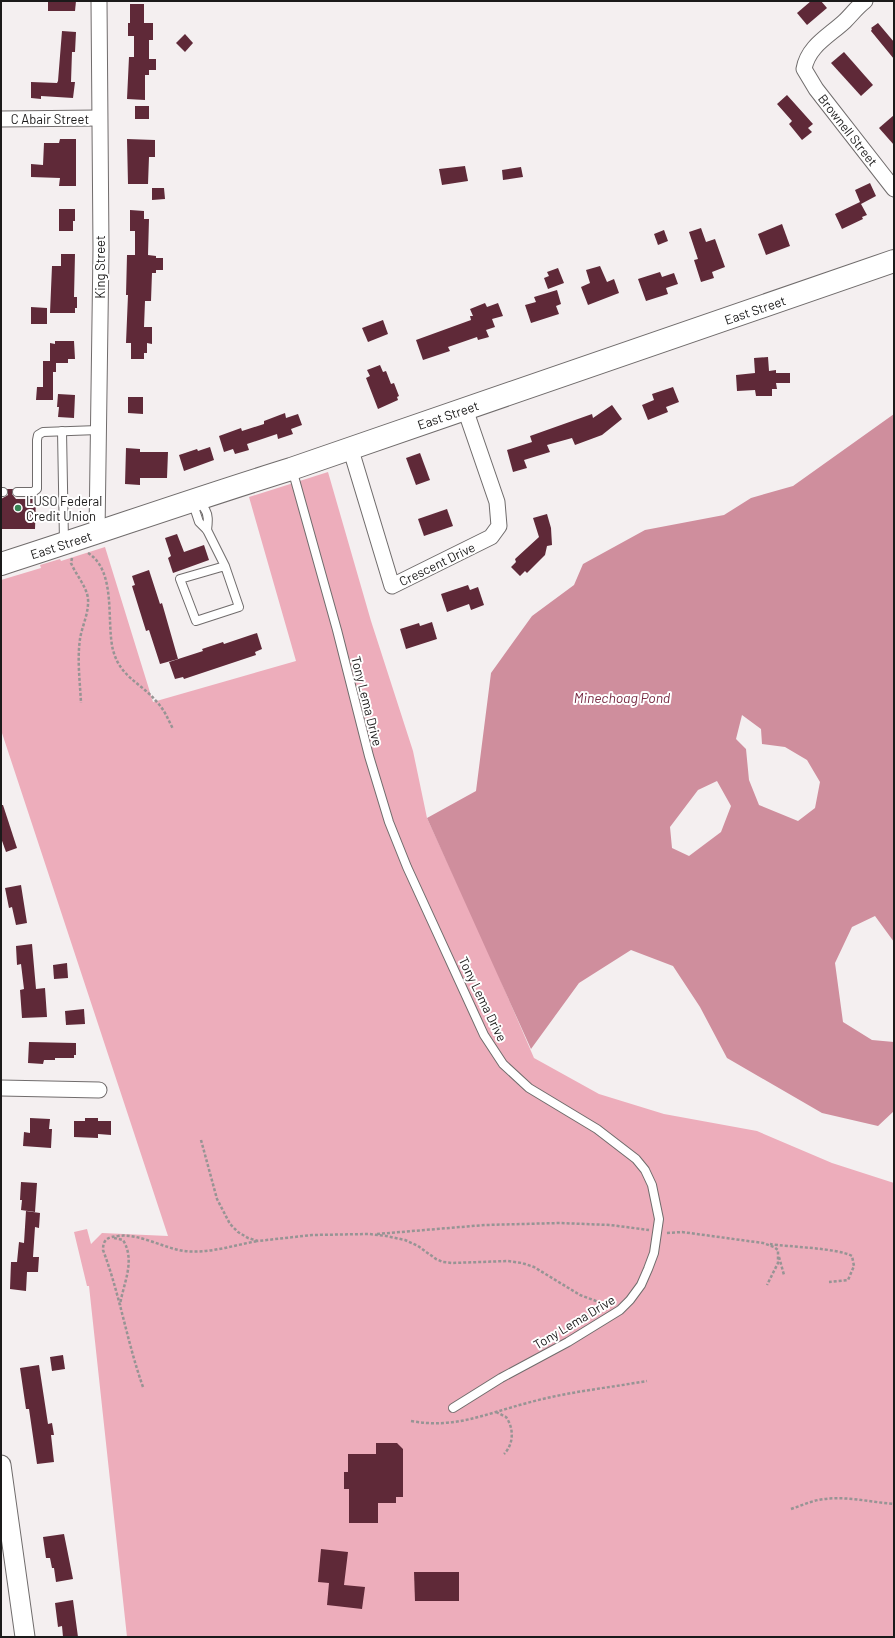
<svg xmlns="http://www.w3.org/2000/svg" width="895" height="1638" viewBox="0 0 895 1638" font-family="Barlow,sans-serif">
  <rect width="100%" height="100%" fill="#f4eff0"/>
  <path fill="#edadbb" d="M328,472L371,621L413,751L427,818L485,944L534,1058L599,1094L664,1114L757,1131L832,1163L894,1183V1637H127L89,1286H87L74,1232L87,1229L91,1244L102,1233L168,1236L1,730V580L41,568L40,565L60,559L61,561L105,547L153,702L296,661L249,497Z"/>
  <path fill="#cf8e9d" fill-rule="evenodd" d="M894,414V942L875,916L852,927L835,963L843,1022L872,1040L894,1042V1111L878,1126L822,1113L727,1058L700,1007L673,966L631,950L579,983L531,1049L427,818L476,791L491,673L532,616L574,585L583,564L645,530L724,515L751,498L793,486ZM742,715L761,729L762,744L785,747L807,760L820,782L815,808L798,821L759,805L749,780L746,749L736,739ZM717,781L731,806L721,832L689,856L672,848L670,827L698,790Z"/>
  <g fill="#5f2938">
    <path d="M48,1H76L75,11H48Z"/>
    <path d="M811,1H821L827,8L807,25L797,13Z"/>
    <path d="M130,4H144V23H153V40H149V59H156V70H149V75H145V100L127,99L129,57H134V36H128V23H130Z"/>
    <path d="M878,23L894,42V59L871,31L872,29L871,28Z"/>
    <path d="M62,31L76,32L75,52H72L71,82H75L73,98L41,96V99L31,98V82L57,83L58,81Z"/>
    <path d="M185,34L193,43L185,52L176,43Z"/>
    <path d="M844,52L873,85L861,96L831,63Z"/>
    <path d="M787,95L813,124L808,128L812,132L802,140L789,124L792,121L777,104Z"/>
    <rect x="135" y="106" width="14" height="13"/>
    <path d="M894,115V145L879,128Z"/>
    <path d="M60,139H76V186H59L60,178L31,177V164L43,165L44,143H59Z"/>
    <path d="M127,139L155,140V157H149L148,184H128Z"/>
    <path d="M465,166L468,181L442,185L439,169Z"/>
    <path d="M521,167L523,177L503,180L502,170Z"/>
    <path d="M870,183L876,196L861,204L867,215L862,217L863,219L842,229L835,214L860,202L855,190Z"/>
    <path d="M152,188H164L165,199L152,200Z"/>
    <path d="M59,209H75V221H73V231H59Z"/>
    <path d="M130,210L144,211V219H149L148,255L156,256V258H163V270H156V273H152L151,301H145L144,327H152V344L147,343V353H144V359H131V343H126L128,295H126L127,255H135V231H130Z"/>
    <path d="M782,224L790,246L766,255L758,234Z"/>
    <path d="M701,228L706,242L715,239L725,267L712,272L714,278L701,282L694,260L698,259L689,232Z"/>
    <path d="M664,230L668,241L658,245L654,234Z"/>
    <path d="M61,254H75L74,297H77V308H75V313H50L52,266H61Z"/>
    <path d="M600,266L607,282L614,279L619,293L588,305L581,287L590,283L586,270Z"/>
    <path d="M558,268L564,283L548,289L544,278L549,276L547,272Z"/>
    <path d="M660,272L662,277L674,273L678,284L666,288L668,294L646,301L638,279Z"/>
    <path d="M557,290L561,304L556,306L559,314L531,323L525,305L536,302L534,297Z"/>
    <path d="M485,303L487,307L498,303L503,316L492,319L495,327L486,330L489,337L478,340L477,337L448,347L450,351L423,360L416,340L471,320L470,316H473L470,309Z"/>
    <path d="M31,307L47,308V324H31Z"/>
    <path d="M383,320L388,334L368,342L362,328Z"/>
    <path d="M55,341H74L75,359H68V363H56V372H53V400H36L37,387H43V361H50V343L55,344Z"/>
    <path d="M768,357L769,371L776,370V373H790V383H776L777,389H772V396H756L755,390L737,391L736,375L755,373L754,358Z"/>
    <path d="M380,365L383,372L386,371L391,384L394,383L399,396L397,397L398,400L378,409L366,378L370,376L367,370Z"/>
    <path d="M673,387L679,402L666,407L668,412L648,420L642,405L654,400L652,394Z"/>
    <path d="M58,394L75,395L74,418L58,417L59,407H57Z"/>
    <path d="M128,397H143V414L128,413Z"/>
    <path d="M612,405L622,419L602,435L575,445L572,438L547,445L550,452L524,460L527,468L513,472L507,450L532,442L530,436L592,414L593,418Z"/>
    <path d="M285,413L286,418L298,414L302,425L291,429L293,434L278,439L277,434L247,444L249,450L235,454L233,449L224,452L219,436L241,428L242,431L264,424V421Z"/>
    <path d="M210,447L214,460L184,471L179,455L197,449L198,451Z"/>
    <path d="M126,448L140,449V452H168L167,478H140V485L125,484Z"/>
    <path d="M420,453L430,480L416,485L406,458Z"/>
    <path d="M7,489H13L12,494L16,499H36L35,529H1V499L8,495Z"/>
    <path d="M447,509L453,526L424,536L418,519Z"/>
    <path d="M547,514L551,528L552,545L547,546L545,555L527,573L525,571L520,576L511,567L516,562L515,559L539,537L533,518Z"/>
    <path d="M177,534L184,552L204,545L209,560L173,573L168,558L171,556L165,538Z"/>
    <path d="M149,570L160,604L162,603L178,659L160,664L149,630L146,631L132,586L135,585L132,576Z"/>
    <path d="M468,585L470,590L478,587L484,605L471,610L469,604L447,612L441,594Z"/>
    <path d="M432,622L437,639L406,649L400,629L419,623L420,626Z"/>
    <path d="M257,633L262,649L255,652L256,655L184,679L183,677L175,679L169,662L203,651L202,649L223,642L224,644Z"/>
    <path d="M1,805H3L17,848L6,852L1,838Z"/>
    <path d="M21,885L27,923L16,925L12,907L9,908L5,888Z"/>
    <path d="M32,944L36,989L45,988L47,1017L22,1018L20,990L24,989L21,964L17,965L16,946Z"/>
    <path d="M67,963L68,978L54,979L53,965Z"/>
    <path d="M84,1009L85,1024L66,1025L65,1011Z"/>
    <path d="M29,1042L76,1043V1055H74V1058H55V1060H44L43,1064L28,1063Z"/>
    <path d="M30,1118L50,1119L49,1129H52L51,1148L23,1146L24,1132L30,1133Z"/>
    <path d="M85,1118H98V1121H111V1135L98,1134V1138L74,1137V1121H85Z"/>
    <path d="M21,1182L37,1183L35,1212L21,1210L22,1200H20Z"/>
    <path d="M26,1211L40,1213L39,1228L35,1227L33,1257H39L38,1272H27L26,1291L10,1289L11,1262H17L19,1242L24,1243Z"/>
    <path d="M63,1355L65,1369L52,1371L50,1357Z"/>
    <path d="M39,1365L48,1424L52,1423L54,1435H51L54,1462L37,1464L29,1409H26L20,1368Z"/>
    <path d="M376,1443H397L403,1449V1497H396V1503H378V1523H349V1489H344V1472H348V1454H376Z"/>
    <path d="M64,1534L73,1579L56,1582L54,1568H52L50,1558H46L43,1537Z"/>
    <path d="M321,1549L348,1552L344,1585L365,1587L362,1609L327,1605L329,1583L318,1582Z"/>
    <path d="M414,1572H459V1601H415Z"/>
    <path d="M73,1600L78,1637H63L62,1626L58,1627L55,1603Z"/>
  </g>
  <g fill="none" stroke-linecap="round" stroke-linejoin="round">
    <g stroke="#706c6c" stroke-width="10">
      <g id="service">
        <path d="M62,431L64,542"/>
        <path d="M292,469L337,630L369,756L389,822L407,867L484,1035L503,1064L529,1088L597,1129L636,1159L645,1170L652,1185L659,1219L654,1253L648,1269L641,1285L630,1300L620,1310L568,1342L501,1378L453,1408"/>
        <path d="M1,492H3"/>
        <path d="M17,492H33L37,489V440L38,435L43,432L98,430"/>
        <path d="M198,500C199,504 202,504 204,508C209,514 208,522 207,530"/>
        <path d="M199,503L195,510L199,522L207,530L225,566L239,607L196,621L180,579L225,566"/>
      </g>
    </g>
    <g stroke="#706c6c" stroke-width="17">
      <g id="minor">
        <path d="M865,1C857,7 852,14 845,21C829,36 808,46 804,69L816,89L894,189"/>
        <path d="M1,119L99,118"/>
        <path d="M350,447L392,586L491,537L499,526L497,502L465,409"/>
        <path d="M97,533L101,249L99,1"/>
        <path d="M1,1088L99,1090"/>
      </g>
    </g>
    <g stroke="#706c6c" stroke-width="21">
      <path id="tertiary" d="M1,1465L25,1637"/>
    </g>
    <g stroke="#706c6c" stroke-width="24">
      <path id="secondary" d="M1,564C98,533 194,499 291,469L894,261"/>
    </g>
    <g stroke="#979494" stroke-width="2.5" stroke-dasharray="3 2" stroke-linecap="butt">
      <path d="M88,553C117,571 106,622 113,650C120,677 140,682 156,701C164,709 168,719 173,729"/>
      <path d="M72,558L71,563C76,575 87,587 88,599C89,613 82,626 80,639C77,660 80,682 81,703"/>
      <path d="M201,1140L217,1199L230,1224L238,1232L248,1238L258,1241L312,1235L369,1234L386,1236L405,1240L418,1246L436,1259L443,1262L452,1263L508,1261L522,1263L534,1267L580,1295L607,1305"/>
      <path d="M667,1233L682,1232L763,1243L774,1247L778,1250V1263L767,1285"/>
      <path d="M377,1234L485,1225L560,1223L610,1225L649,1230"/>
      <path d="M114,1238L123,1240C136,1261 123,1284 120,1305"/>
      <path d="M770,1244C789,1247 838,1248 852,1256L854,1266L848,1280L829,1282"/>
      <path d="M779,1257L784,1275"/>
      <path d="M143,1387C127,1342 120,1295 103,1250C103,1239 108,1237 118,1236C139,1233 163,1248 184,1251C209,1254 234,1245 258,1241"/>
      <path d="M496,1412L506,1417C514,1428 514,1444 504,1454"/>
      <path d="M411,1421C455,1429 485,1414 527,1403C566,1392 607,1388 647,1381"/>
      <path d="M791,1509C800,1506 809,1502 818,1500C843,1495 869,1502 894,1504"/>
    </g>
    <use href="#service" stroke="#fff" stroke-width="8"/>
    <use href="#minor" stroke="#fff" stroke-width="15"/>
    <use href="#tertiary" stroke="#fff" stroke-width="19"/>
    <use href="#secondary" stroke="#fff" stroke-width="22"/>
  </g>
  <circle fill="#378555" stroke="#fff" stroke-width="1.5" cx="18" cy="508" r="4"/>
  <g text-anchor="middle" stroke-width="4" stroke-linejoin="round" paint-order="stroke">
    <g font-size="13" fill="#1b1a1a" stroke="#fff">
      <text x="50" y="124">C Abair Street</text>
      <text transform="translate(848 130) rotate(52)" y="5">Brownell Street</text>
      <text transform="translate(100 267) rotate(-90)" y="5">King Street</text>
      <text transform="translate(755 310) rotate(-19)" y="5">East Street</text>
      <text transform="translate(448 415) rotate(-19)" y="5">East Street</text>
      <text transform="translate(61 545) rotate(-18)" y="5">East Street</text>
      <text transform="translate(437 564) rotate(-26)" y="5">Crescent Drive</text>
      <text transform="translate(367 701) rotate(76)" y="5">Tony Lema Drive</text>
      <text transform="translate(483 999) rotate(64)" y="5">Tony Lema Drive</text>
      <text transform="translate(574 1322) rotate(-31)" y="5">Tony Lema Drive</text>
    </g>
    <g font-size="13" fill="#1b1a1a" stroke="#fff" text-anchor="start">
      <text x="26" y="506">LUSO Federal<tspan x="26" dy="15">Credit Union</tspan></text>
    </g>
    <g font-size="14" font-style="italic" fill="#782b43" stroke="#fff">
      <text x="622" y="703">Minechoag Pond</text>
    </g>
  </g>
  <rect width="895" height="1638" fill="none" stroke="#1b1a1a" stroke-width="4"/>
</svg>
